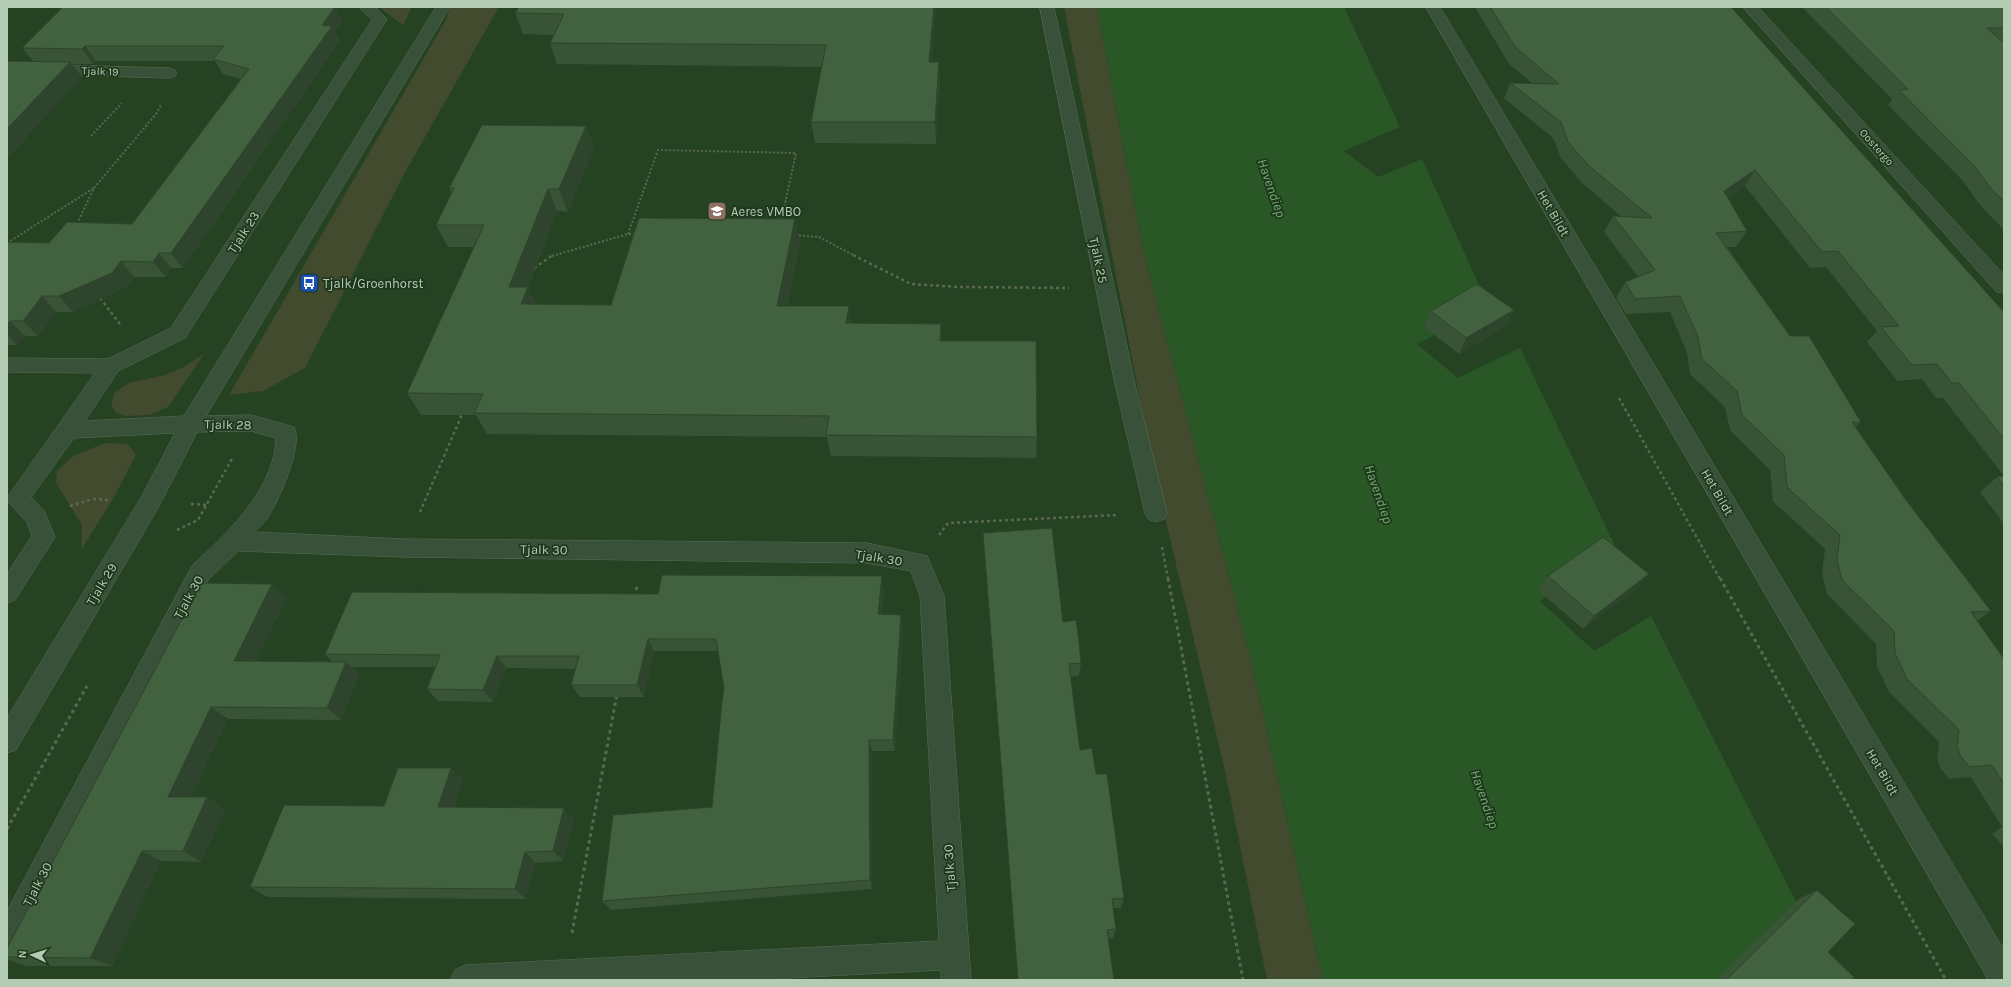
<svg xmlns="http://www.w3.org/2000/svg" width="2011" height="987" viewBox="0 0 2011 987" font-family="Karla,sans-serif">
  <rect width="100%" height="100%" fill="#254223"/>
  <g fill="#424b2d">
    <path d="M379,7H412L403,25Z"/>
    <path d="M450,7H499L404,174L305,368L263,391L229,395L446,20Z"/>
    <path d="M1064,7H1097L1143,249L1251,659L1323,980H1267L1225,771L1153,467Z"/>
    <path d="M204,354L168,407L150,415L125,416L116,412L111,405L115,392L129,383L165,375L184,367Z"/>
    <path d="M105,443L128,444L136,455L113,499L81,550L82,525L56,483L57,471L73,456Z"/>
  </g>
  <path fill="#295726" d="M1097,7H1344L1400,127L1344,151L1378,177L1422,159L1489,307L1417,344L1458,378L1520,348L1618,552L1540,601L1594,651L1651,616L1809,927L1749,980H1323L1251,659L1143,249Z"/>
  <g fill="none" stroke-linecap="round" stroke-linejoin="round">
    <g stroke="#576f56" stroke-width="1">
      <g id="minor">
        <path d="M359,7H375L387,19L185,338L118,371L85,421L184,416L436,7H450L206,416L251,415L294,427C304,445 278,502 267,519C263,524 258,528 254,532L404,539L867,543L927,556L944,596L971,980H941V970L751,980H450L455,970L465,965L939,941L920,596L911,571L867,563L404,557L238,551L208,580L17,950L7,954V911L192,566C224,535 258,506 272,462C275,455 275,446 276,438L251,431L197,432L158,508L16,750L7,753V718L142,496L175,433L74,438L31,497L44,511L55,537L15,600L7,603V574L32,536L27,522L10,504L7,498L95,373L7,372V358L108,359L171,328L372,20Z"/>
        <path d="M1040,7H1054L1135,384L1167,513L1164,519L1156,522L1148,519L1145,513L1115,384Z"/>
        <path d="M1426,7H1440L2004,950V980H1989Z"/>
        <path d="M1743,7H1758L2004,275V293L1997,292Z"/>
        <path d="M22,64L169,68L175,70L177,73L175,76L169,78L23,74L7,79V69Z"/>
      </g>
    </g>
    <g stroke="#5a694d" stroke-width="2" stroke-dasharray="2 2" stroke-linecap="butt">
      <path d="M91,136L122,103"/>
      <path d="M77,224L94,188L156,114L161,105"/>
      <path d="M628,234L658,150L796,153L781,222"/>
      <path d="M795,235L819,237L855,256"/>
      <path d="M7,243L94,188"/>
      <path d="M552,256L628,234H636"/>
    </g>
    <g stroke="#5a694d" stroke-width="2.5" stroke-dasharray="3 3" stroke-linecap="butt">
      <path d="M853,255L911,284L959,287L1069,288"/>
      <path d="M534,268L553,255"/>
      <path d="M100,298L120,324"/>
      <path d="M1619,398L1720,579"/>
      <path d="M191,504L208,505"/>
      <path d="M70,506L93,499L110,500"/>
      <path d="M420,512L463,412"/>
      <path d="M177,530L198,520L233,457"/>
      <path d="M939,535L948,523L1117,515"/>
      <path d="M1162,547L1168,579"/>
    </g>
    <g stroke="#5a694d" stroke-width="3" stroke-dasharray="3.5 3.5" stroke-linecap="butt">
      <path d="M1168,578L1243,980"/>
      <path d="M1720,578L1946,980"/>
      <path d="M635,597L637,586"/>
      <path d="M7,829L87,686"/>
      <path d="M572,933L617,694"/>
    </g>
    <use href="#minor" fill="#395138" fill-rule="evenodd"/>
  </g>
  <g fill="#385336">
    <path d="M519,7H936L932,62H939L940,84L936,144L815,143L811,122L822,67L557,64L550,43L554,35L523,34L515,13Z"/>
    <path d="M1475,7H1731L2004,312V476L1943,398H1936L1922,379L1897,381L1867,342L1877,331L1826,267L1810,268L1745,186L1727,198L1747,231L1736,247H1727L1790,336L1861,422L1855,427L1906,500L1991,611L1977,621L2004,659V846L1992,834L2002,827L1971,777L1949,779L1941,769L1937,759L1939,742L1889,692L1877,666L1876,644L1827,594L1822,574L1825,549L1777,505L1773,501L1770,470L1730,430L1725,407L1690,374L1687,353L1670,312L1626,314L1616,298L1625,282L1638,277L1604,232L1613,216L1622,217L1581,182L1561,158L1553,138L1504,98L1510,83H1532L1509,64Z"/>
    <path d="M1802,7H2004V42H2002L2004,43V230L1980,205L1963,181L1888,105L1892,99Z"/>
    <path d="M343,21L335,32L340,41L183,268H171L166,277H134L125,288L73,312H56L38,336H25L17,345H7V242L49,243L132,224L241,79L223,74L215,61H96L93,64H72L82,77L33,61L22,48Z"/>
    <path d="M586,126L594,148L568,212L557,211L528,287L536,304L611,305L800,242L787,306L851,323L942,341L1037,437L1036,458L831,456L827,437L487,434L476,415H421L407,393L474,247H448L436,225L452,194L449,188Z"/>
    <path d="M1514,310L1506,326L1459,354L1424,327L1431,311Z"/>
    <path d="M2004,476V524L1980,492L1997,477Z"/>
    <path d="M983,533L1081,663L1079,676L1070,677L1080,750L1096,774L1124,898L1121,908H1113L1116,929L1113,938H1108L1114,980H1018L984,547Z"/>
    <path d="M1548,576L1637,588L1583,629L1538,590Z"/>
    <path d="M884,589L882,614L901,615L903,628L895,751H872V889L611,910L602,901L712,807L724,688L718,651H654L644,697H580L571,685L576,669L506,668L493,702L438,701L427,689L435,667H351L359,675L341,720L228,719L191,797L225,809L201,862L161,861L112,966H26L7,959V948L286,598L256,661H332L325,654L658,594Z"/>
    <path d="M451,768L463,780L454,807L574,819L563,861L536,863L526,899L267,897L250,887L384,806Z"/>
    <path d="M1817,890L1828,952L1851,980H1717L1799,899Z"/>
  </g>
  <g fill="#2e442c">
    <path d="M335,7H336L343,21L335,32L340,41L183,268L171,253L322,25Z"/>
    <path d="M934,7H936L931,84L929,62Z"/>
    <path d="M85,46L96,61L93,64L82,49Z"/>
    <path d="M70,62L82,77L7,159V129Z"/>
    <path d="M939,62L940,84L936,144L935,122Z"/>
    <path d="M586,126L594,148L568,212L559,189Z"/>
    <path d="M1755,170L1745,186L1713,207L1724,191Z"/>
    <path d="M548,189L557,211L522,301L528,287L538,310L532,326L509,287Z"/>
    <path d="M795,219L800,242L782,328L777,306Z"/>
    <path d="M159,253L171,268L166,277L153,262Z"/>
    <path d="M121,261L134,277L125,288L73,312L59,296Z"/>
    <path d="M42,296L56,312L38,336L23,321Z"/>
    <path d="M849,306L852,328L846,323Z"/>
    <path d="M1514,310L1506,326L1459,354L1466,338Z"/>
    <path d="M10,321L25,336L17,345L7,335V324Z"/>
    <path d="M941,324L943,346L940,341Z"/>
    <path d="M1649,574L1637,588L1583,629L1594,616Z"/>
    <path d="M882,576L884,589L881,627L878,614Z"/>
    <path d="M272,584L286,598L250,674L234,661Z"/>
    <path d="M901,615L903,628L895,751L893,740Z"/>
    <path d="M648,639L654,651L644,697L637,685Z"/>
    <path d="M497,656L506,668L493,702L483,690Z"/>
    <path d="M346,662L359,675L341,720L327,708Z"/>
    <path d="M211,707L228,719L186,808L168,797Z"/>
    <path d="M869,740L872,751V889L870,880Z"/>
    <path d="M451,768L463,780L451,818L438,807Z"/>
    <path d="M207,797L225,809L201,862L183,851Z"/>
    <path d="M564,808L574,819L563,861L553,851Z"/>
    <path d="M142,851L161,861L112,966L90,958Z"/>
    <path d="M525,852L536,863L526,899L515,889Z"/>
  </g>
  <g fill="#41613f" stroke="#2e442c">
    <path d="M63,7H335L322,25L332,26L171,253H159L153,262L121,261L112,273L59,296H42L23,321H10L7,324V242L49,243L67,222L132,224L249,69L213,59L224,46H85L82,49L22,48Z"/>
    <path d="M519,7H934L929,62H939L935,122H811L826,45L550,43L564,14L515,13Z"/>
    <path d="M1490,7H1731L2004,312V439L1959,383H1952L1937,364L1912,365L1881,327L1899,326L1838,251L1822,252L1755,170L1724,191L1747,231L1716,233L1790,336H1809L1861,422H1852L1906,500L1991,611L1971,612L2004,659V784L1992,765L1970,767L1961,757L1957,747L1959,730L1907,679L1895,653L1894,631L1842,580L1837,560L1840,535L1791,491L1787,486L1784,455L1742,415L1737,391L1702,359L1698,337L1680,296L1635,299L1625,282L1655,270L1613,216L1652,218L1589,166L1568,142L1561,122L1510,83L1559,84L1516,48Z"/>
    <path d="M1826,7H2004V28H1987L2004,43V201L1993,191L1975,167L1899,90L1908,89Z"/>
    <path d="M8,61L70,62L7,129V62Z"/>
    <path d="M482,125L586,126L559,189H548L509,287H528L521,304L611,305L639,218L795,219L777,306H849L846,323L941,324L940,341H1036L1037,437L826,435L829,416L474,413L483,394L407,393L484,225H436L454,188H449Z"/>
    <path d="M1477,284L1514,310L1466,338L1431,311Z"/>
    <path d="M2004,476V486L1997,477Z"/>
    <path d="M1052,528L1063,622L1076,620L1079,641L1081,663L1069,664L1080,750L1092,748L1096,774H1107L1124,898L1112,899L1116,929L1107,930L1114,980H1018L983,533Z"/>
    <path d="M1603,537L1649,574L1594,616L1548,576Z"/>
    <path d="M662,575L882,576L878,614L901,615L893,740H869L870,880L602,901L613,815L712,807L722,701L724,688L716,639H648L637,685H571L579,656H497L483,690L427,689L440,655L325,654L352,592L658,594Z"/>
    <path d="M201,583L272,584L234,661L346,662L327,708L211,707L168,797H207L183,851H142L90,958L7,957V948Z"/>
    <path d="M398,768H451L438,807L564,808L553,851L525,852L515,889L250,887L284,805L384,806Z"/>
    <path d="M1817,890L1855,924L1828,952L1854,977L1851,980H1726Z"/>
  </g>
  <defs>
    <g id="school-square" transform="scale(1)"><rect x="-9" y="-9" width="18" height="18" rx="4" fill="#8d6e63" stroke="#1e371d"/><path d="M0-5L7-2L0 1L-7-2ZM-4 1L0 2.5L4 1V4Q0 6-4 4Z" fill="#fff"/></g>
    <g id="bus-square" transform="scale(1)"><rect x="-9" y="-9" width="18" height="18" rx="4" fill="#1a4fb4" stroke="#1e371d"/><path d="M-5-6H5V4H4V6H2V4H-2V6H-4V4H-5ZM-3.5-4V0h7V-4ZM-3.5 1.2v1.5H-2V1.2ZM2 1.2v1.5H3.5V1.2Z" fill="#fff"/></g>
  </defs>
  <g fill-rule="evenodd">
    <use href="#school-square" x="717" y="211"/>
    <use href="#bus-square" x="309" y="283"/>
  </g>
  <g text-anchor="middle" stroke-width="3.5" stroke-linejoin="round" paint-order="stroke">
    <g font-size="11" fill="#b5ccb4" stroke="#1e371d">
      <text transform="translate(100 71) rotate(2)" y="4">Tjalk 19</text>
      <text transform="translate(1877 147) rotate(48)" y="4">Oostergo</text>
    </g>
    <g font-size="13" fill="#b5ccb4" stroke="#1e371d" text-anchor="start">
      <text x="731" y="216">Aeres VMBO</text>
      <text x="323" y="288">Tjalk/Groenhorst</text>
    </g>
    <g font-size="13" fill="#b5ccb4" stroke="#1e371d">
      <text transform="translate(1554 213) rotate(60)" y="5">Het Bildt</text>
      <text transform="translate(243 232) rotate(-57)" y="5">Tjalk 23</text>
      <text transform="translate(1099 260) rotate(78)" y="5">Tjalk 25</text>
      <text transform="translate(228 424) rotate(1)" y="5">Tjalk 28</text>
      <text transform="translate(1718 492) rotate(60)" y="5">Het Bildt</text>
      <text transform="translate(544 549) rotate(1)" y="5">Tjalk 30</text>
      <text transform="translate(879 557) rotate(9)" y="5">Tjalk 30</text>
      <text transform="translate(101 584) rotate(-59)" y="5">Tjalk 29</text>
      <text transform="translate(188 597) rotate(-61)" y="5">Tjalk 30</text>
      <text transform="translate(1883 772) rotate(60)" y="5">Het Bildt</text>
      <text transform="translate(949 868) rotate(-94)" y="5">Tjalk 30</text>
      <text transform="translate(37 884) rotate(-62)" y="5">Tjalk 30</text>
    </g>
    <g font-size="14" font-style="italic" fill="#6fad6b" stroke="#1e371d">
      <text transform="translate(1272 188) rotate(71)" y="5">Havendiep</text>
      <text transform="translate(1379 494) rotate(71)" y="5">Havendiep</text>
      <text transform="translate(1485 799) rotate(71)" y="5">Havendiep</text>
    </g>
  </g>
  <rect width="2011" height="987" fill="none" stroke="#b5ccb4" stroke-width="16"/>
  <g transform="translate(32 955) rotate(274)" stroke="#1e371d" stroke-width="3" paint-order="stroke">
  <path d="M0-3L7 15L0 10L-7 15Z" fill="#b5ccb4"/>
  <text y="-6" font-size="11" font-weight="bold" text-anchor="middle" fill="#b5ccb4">N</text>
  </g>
</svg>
